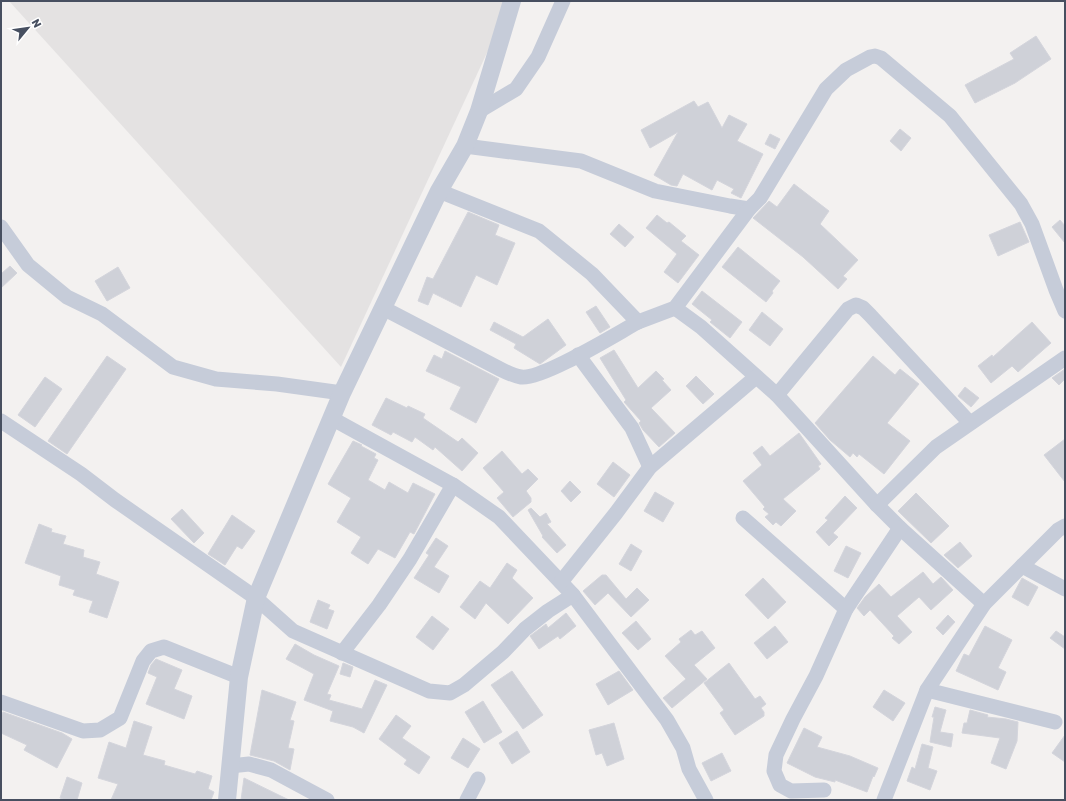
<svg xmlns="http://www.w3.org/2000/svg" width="1066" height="801" viewBox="0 0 1066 801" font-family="Rubik,sans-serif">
  <rect width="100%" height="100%" fill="#f3f1f0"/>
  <path fill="#e4e2e2" d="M9,1H511L341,367Z"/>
  <g fill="#cfd1d8" stroke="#d4d5dc">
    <path d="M1036,36L1051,59L1015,83L975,103L965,85L1014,59L1010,53Z"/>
    <path d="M694,101L698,107L708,102L722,128L729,115L747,124L737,141L763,154L741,198L731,193L734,189L717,180L712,190L683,174L677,186L671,185L654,175L678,132L650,148L641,130Z"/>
    <path d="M900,129L911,138L901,151L890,141Z"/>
    <path d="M770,134L780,139L775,149L765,144Z"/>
    <path d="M794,184L829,211L820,224L858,260L843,276L847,279L838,289L803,257L753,218L769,201L777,207Z"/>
    <path d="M468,212L499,225L495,235L515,243L497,285L476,275L461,307L433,293L428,305L418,301L427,277L433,279Z"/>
    <path d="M657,215L667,223L669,222L686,236L681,241L699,255L678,283L664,272L677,254L646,228Z"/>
    <path d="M1060,220L1065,226V243L1052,227Z"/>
    <path d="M1020,222L1029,242L998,256L989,235Z"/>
    <path d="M619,224L634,237L625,247L610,234Z"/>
    <path d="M738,247L780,281L772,291L773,293L766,302L722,267Z"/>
    <path d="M10,266L17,273L1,288V274Z"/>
    <path d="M118,267L130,288L107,301L95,281Z"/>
    <path d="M702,291L742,322L730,338L710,322L712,320L692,304Z"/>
    <path d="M596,306L610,327L600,333L586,312Z"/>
    <path d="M762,312L783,329L770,346L749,330Z"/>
    <path d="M548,319L566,345L540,364L514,348L516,344L490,330L494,322L523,337Z"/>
    <path d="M1032,322L1051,343L1018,372L1012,366L991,383L978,366L992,355L993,357Z"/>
    <path d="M614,350L638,388L656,371L664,379L662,380L671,390L651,408L675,433L659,447L643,430L639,423L641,421L624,402L626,400L600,358Z"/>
    <path d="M445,351L499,379L476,423L450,409L461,387L426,371L434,355L442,359Z"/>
    <path d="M107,356L126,369L67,454L48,441Z"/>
    <path d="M873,356L895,375L900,369L919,384L887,423L910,441L884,474L859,454L857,457L853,453L850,457L830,440L815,423Z"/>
    <path d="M1065,369V379L1059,385L1052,378Z"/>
    <path d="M696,376L714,394L703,404L686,386Z"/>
    <path d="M45,377L62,389L35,427L18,415Z"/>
    <path d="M965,387L979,398L971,407L958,396Z"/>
    <path d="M386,398L407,408L408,406L425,414L423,418L458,442L462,438L478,453L462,471L435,447L433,450L415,437L412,442L393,432L391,435L372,425Z"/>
    <path d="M799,433L821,464L818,466L820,469L783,499L796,511L781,526L776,522L773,525L765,517L769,514L763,509L765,507L743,481L762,465L753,453L762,446L770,456Z"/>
    <path d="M1065,439V482L1044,455Z"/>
    <path d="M353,441L362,445L361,446L376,454L374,458L378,460L368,480L385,490L389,482L408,493L413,483L435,494L414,534L410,532L395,558L378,549L368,564L351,553L361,537L337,522L351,498L328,484Z"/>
    <path d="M502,451L522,474L528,469L538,479L526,491L531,498V502L513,517L497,498L504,492L483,468Z"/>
    <path d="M613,462L630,475L614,497L597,484Z"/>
    <path d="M570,481L581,492L571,502L561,491Z"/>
    <path d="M655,492L674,503L663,522L644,511Z"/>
    <path d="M916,493L949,526L931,543L898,511Z"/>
    <path d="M845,496L857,508L833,533L838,537L829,546L816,532L828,520L825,518Z"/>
    <path d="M531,508L540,517L546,513L551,522L547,524L566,545L557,553L542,537L543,536L528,510Z"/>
    <path d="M182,509L204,533L194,543L171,519Z"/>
    <path d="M232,515L255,531L242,549L237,546L225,565L208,554Z"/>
    <path d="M39,524L52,529L51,532L66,536L63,544L84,550L83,557L100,562L96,574L119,582L107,618L89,612L93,601L73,595L75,590L59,585L61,576L25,563Z"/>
    <path d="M436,538L448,546L434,567L449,576L439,593L414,578L429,555L426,553Z"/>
    <path d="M960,542L972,556L958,568L944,555Z"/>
    <path d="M631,544L642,551L631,571L619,564Z"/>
    <path d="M846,546L861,553L848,578L834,571Z"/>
    <path d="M507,563L517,570L512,578L533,598L508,624L486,603L475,619L460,607L480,581L490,588Z"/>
    <path d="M923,572L933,584L941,577L953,590L931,610L919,597L897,616L912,632L899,644L892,638L894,636L870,610L864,616L857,608L865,597L879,584L891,597Z"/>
    <path d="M602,575H606L626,599L637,588L649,600L631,617L608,593L595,605L583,591Z"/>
    <path d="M763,578L786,602L768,619L745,595Z"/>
    <path d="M1022,578L1038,587L1028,606L1012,597Z"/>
    <path d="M318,600L330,605L328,609L334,611L327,629L310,622Z"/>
    <path d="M566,613L576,626L560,639L558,636L539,649L530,636L546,624L548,628Z"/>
    <path d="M948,615L955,622L943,635L936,628Z"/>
    <path d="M432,616L449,629L433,650L416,637Z"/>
    <path d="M636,621L651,639L638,650L622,633Z"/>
    <path d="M775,626L788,642L767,659L754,643Z"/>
    <path d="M985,626L1012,640L998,668L1006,672L998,690L956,671L964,654L969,656Z"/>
    <path d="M691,630L695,635L702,631L715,648L694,665L707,679L672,708L663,698L686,679L665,656L681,642L679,639Z"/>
    <path d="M1056,631L1065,637V649L1050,638Z"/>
    <path d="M295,644L314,655L339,666L327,694L331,695L329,700L362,709L375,680L387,685L364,733L353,727L330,721L333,711L304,700L314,674L286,659Z"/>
    <path d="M156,659L182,670L174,689L192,696L184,719L146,704L157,677L148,673L151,665Z"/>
    <path d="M343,663L353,667L350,677L340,674Z"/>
    <path d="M729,663L755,699L760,696L766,704L761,708L764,712V716L735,735L720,713L724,710L704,683Z"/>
    <path d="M512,671L543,715L523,729L491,685Z"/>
    <path d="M619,671L633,690L608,705L596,684Z"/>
    <path d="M262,690L296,702L290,720L294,721L288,748L294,749L290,770L274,761L250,755Z"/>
    <path d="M884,690L905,703L893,721L873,707Z"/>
    <path d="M483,701L502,732L484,743L465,712Z"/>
    <path d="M935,707L946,710L940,732L953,734L951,747L930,742L934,717H932Z"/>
    <path d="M970,710L988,715L987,717L1006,719L1018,722L1017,741L1006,769L991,763L1000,738L962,733L964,723H967Z"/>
    <path d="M3,712L62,733L72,739L57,768L24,750L27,745L1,733V716Z"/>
    <path d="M396,715L411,726L402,738L430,757L419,774L404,764L407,760L379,739Z"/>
    <path d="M134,721L152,727L143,755L165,761L164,765L195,774L197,771L212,776L208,789L214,792L211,800H111L118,784L98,778L109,742L126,748Z"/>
    <path d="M614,723L624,759L607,766L602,753L596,755L589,730Z"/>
    <path d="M804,728L822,737L817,747L850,756L878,768L874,777L873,776L867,792L835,780V782L815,777L787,763Z"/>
    <path d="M517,731L530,752L512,764L499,743Z"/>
    <path d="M1065,735V762L1052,753Z"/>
    <path d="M463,738L480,749L468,768L451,758Z"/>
    <path d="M922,744L933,747L928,768L937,771L930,790L907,781L912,767L915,769Z"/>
    <path d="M722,753L731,771L711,781L702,763Z"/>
    <path d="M67,777L82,783L77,800H65L60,798Z"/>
    <path d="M244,778L289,800H241Z"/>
  </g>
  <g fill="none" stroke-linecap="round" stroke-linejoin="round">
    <g stroke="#c6ccd9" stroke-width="15">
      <path d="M479,111L516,89L538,57L563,1"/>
      <path d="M465,146L581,161L655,191L730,206L749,209"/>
      <path d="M439,191L539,231L592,274L638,322L675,308L749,209L760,198L826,89L846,70L870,57L875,56L881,58L950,116L1021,204L1032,224L1056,290L1065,311"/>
      <path d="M1,227L28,265L67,297L102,314L173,367L216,379L277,384L342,393"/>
      <path d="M383,308L500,369C506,372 514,376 521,377C542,380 616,334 638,322"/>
      <path d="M675,308L701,327L777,395L877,505L900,528L984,604"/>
      <path d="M578,355L632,428L650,467"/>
      <path d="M777,395L848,309L856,305L863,308L870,315L970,423"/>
      <path d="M331,418L453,485L499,517L573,595L667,720L683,748L689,769L706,800"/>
      <path d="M1,421L81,474L115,500L256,598L293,631L429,691L450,693L464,685L503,652L525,629L548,611L573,595"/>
      <path d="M877,505L936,447L1065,358"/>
      <path d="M743,518L846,609"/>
      <path d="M1022,566L1065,589"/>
      <path d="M561,582L616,513L650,467L756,377"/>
      <path d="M342,653L379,605L410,559L453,485"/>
      <path d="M927,690L1055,722"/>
      <path d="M1,702L83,731L100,730L120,718L143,661L151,651L164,647L239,677"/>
      <path d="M230,766L249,764L271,770L327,800"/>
      <path d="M824,790L791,791L780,785L774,771L776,755L793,719L816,676L846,609L900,528"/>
      <path d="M467,800L478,779"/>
      <path d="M884,800L927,690L984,604L1058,530L1065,526"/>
    </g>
    <path stroke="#c6ccd9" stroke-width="18" d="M227,800L239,677L256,598L342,393L439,191L465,146L479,111L512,1"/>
  </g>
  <rect width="1066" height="801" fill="none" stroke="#474f60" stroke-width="4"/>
  <g transform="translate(28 28) rotate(61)" stroke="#ffffff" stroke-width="3" paint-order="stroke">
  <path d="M0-3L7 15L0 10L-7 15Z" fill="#474f60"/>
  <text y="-6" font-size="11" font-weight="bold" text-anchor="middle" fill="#474f60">N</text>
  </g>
</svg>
